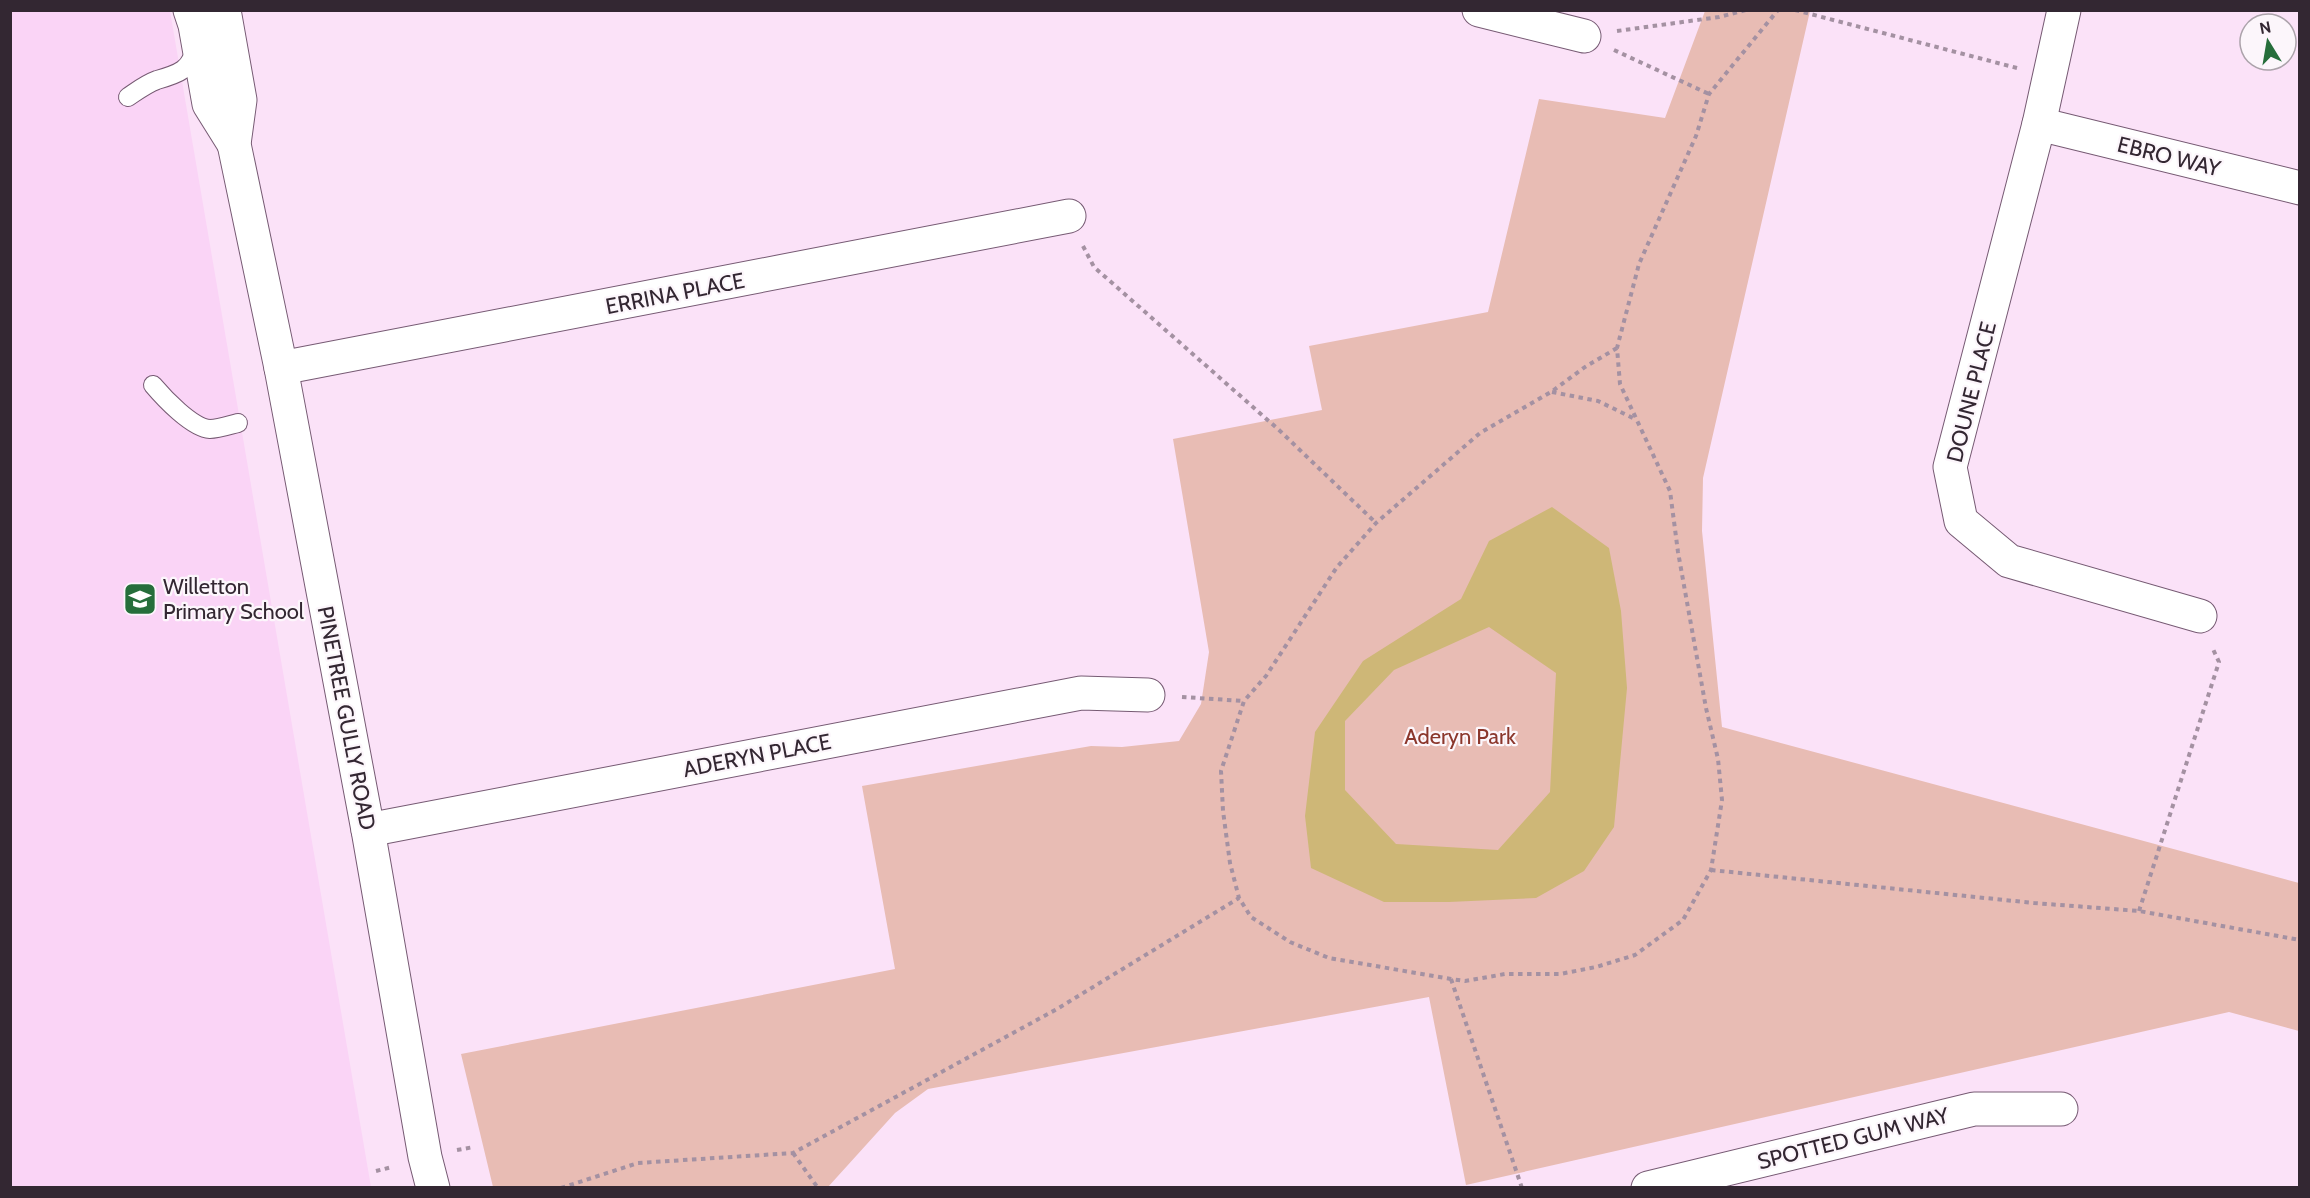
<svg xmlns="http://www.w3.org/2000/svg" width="2310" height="1198" viewBox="0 0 2310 1198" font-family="Cabin,sans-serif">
  <rect width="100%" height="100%" fill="#fbe2f8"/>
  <path fill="#fad4f6" d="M10,11H170L371,1187H11Z"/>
  <path fill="#e8bcb4" d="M1705,11H1810L1703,478L1702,531L1722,727L2299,883V1031L2229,1012L1466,1185L1429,997L928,1089L895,1113L828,1187H493L461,1054L895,969L862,786L1091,746L1122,747L1179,741L1201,704L1209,652L1173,439L1322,410L1309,346L1488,312L1539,99L1665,118Z"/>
  <path fill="#ceb777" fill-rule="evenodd" d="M1552,507L1609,548L1621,611L1627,688L1614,827L1584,871L1536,898L1449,902H1384L1311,868L1305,816L1315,732L1363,661L1461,599L1489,541ZM1489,627L1556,673L1550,792L1498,850L1396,844L1345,790V721L1394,670Z"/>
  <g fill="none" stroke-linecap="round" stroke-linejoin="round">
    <g stroke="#765a73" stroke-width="20">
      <g id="service">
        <path d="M128,97C137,91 146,84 157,80C178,74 192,70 196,45"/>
        <path d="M153,385C164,398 192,428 210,429C218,429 230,425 238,423"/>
      </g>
    </g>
    <g stroke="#765a73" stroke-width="35">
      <g id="minor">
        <path d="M1479,10L1584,36"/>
        <path d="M2064,10L2039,124L1950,467L1961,521L2009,561L2200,616"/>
        <path d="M2039,124L2300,188"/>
        <path d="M281,368L1069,216"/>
        <path d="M368,830L1081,693L1148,695"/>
        <path d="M1648,1188L1974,1109H2061"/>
      </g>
    </g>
    <g stroke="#765a73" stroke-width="35">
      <g id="secondary">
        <path d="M190,10L195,25L209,104L234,144"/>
        <path d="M224,10L240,100L234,144L281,368L368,830L425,1157L433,1188"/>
      </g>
    </g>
    <g stroke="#a491a2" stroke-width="4" stroke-dasharray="4.5 4.5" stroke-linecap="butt">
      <path d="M1795,10L2017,68"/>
      <path d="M1617,31L1719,17L1746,10"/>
      <path d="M1614,50L1709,94"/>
      <path d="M1083,246L1094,267L1279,430L1376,523"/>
      <path d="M1617,348L1585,367L1551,392L1480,433L1376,523L1337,567L1266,676L1244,701L1221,771L1223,811L1230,863L1239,898L1251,917L1290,942L1329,958L1451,979L1465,981L1505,974H1560L1596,967L1635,955L1683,920L1711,870L1722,800L1718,759L1706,708L1678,552L1670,491L1620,384L1617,348L1639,264L1696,136L1709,94L1778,10"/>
      <path d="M1552,392L1598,401L1635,419"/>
      <path d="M1182,697L1244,701"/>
      <path d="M1711,870L2034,903L2139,911L2300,940"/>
      <path d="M2139,911L2219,662L2212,647"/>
      <path d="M1451,979L1522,1188"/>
      <path d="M457,1150L474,1147"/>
      <path d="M793,1153L818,1188"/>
      <path d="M376,1171L392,1167"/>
      <path d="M561,1188L638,1163L793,1153L1057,1009L1239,898"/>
    </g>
    <use href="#service" stroke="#fff" stroke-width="18"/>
    <use href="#minor" stroke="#fff" stroke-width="33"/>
    <use href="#secondary" stroke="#fff" stroke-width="33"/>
  </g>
  <defs>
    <g id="school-square" transform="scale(1.725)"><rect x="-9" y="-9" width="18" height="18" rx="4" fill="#266e3b" stroke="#fcf6fb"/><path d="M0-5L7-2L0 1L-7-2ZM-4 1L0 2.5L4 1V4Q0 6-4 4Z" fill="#fff"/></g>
  </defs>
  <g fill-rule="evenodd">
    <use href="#school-square" x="140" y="599"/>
  </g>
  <g text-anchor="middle" stroke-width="4.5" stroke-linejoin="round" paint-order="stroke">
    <g font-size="22" fill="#332732" stroke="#fcf6fb">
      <text transform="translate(2169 156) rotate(14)" y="8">EBRO WAY</text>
      <text transform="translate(675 293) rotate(-11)" y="8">ERRINA PLACE</text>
      <text transform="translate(1971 392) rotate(-76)" y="8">DOUNE PLACE</text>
      <text transform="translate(347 718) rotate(79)" y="8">PINETREE GULLY ROAD</text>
      <text transform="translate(757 755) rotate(-11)" y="8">ADERYN PLACE</text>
      <text transform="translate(1853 1138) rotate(-14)" y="8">SPOTTED GUM WAY</text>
    </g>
    <g font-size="22" fill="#332732" stroke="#fcf6fb" text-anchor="start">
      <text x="163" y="594">Willetton<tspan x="163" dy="25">Primary School</tspan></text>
    </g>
    <g font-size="22" fill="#8b372c" stroke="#fcf6fb">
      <text x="1460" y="744">Aderyn Park</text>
    </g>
  </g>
  <rect width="2310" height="1198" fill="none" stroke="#332732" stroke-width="24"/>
  <g transform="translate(2268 42) rotate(349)"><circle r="28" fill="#fcf6fb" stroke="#aca3ab" stroke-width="1.5"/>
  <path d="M0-4.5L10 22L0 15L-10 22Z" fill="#266e3b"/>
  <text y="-9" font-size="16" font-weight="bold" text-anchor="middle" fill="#332732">N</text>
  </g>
</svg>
